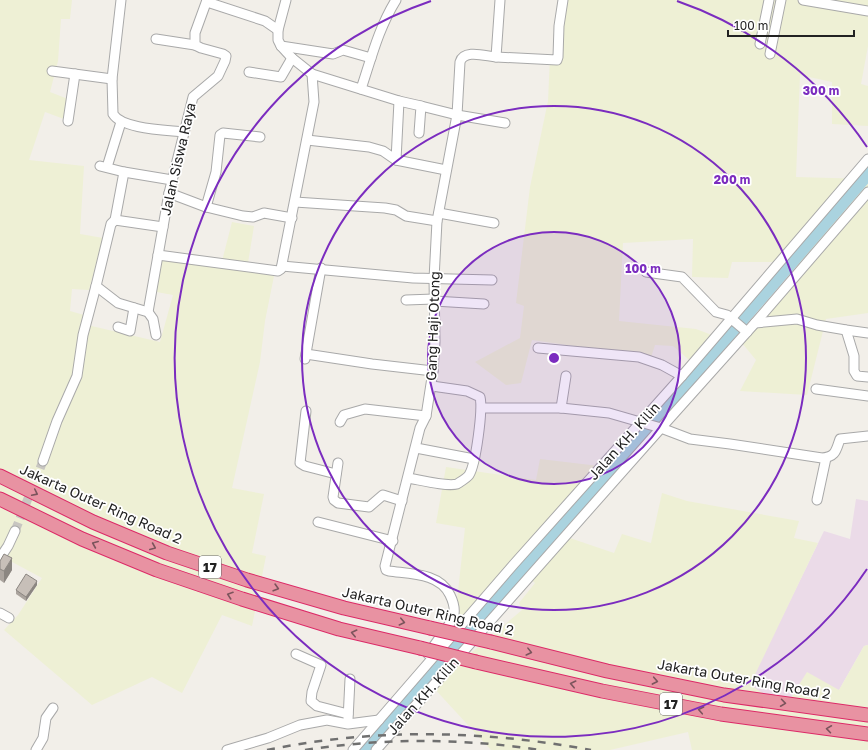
<svg xmlns="http://www.w3.org/2000/svg" width="868" height="750" viewBox="0 0 868 750" font-family="'Golos Text',sans-serif">
  <rect width="100%" height="100%" fill="#f2efe9"/>
  <path fill="#ebdbe8" d="M856,499L868,501V645L864,646L839,690L785,708L749,685L824,531L850,539Z"/>
  <g fill="#eef0d5">
    <path d="M0,0H72L70,19H61L58,61L50,92L68,99L64,119L45,112L29,160L84,166L80,234L103,238L89,290L72,289L70,311L84,315L83,324L160,342L173,295L151,291L160,252L222,261L232,222L254,226L247,269L274,276L265,321L260,362L232,488L264,494L252,553L266,556L252,626L222,615L182,693L152,677L92,705L4,630L18,615L42,578L1,556L0,558Z"/>
    <path d="M566,0H868V46L861,84L868,86V126L832,124V82L800,75L796,177L868,179V313L826,319L807,395L740,391L756,360L742,343L806,271L784,262H732L728,278L692,277L693,239L623,243L619,321L696,329L720,338L695,365L673,346L655,345L651,357L532,340L521,383L506,385L475,362L520,338L524,306L516,303L530,187L548,101L550,57L557,58Z"/>
    <path d="M540,459L616,468L558,534L614,553L622,534L651,543L662,493L687,501L799,521L794,538L818,543L750,685L785,707L807,672L839,690L864,646L868,645V750H692L688,732L610,750H491L432,686L522,610L519,603L535,583L512,564L459,627L457,600L465,528L436,523L446,467L536,480Z"/>
  </g>
  <g fill="none" stroke-linecap="round" stroke-linejoin="round">
    <path stroke="#aad3df" stroke-width="15" d="M362,750L636,441L868,172"/>
    <path stroke="#c8c6c1" stroke-width="9" stroke-dasharray="9 4.5" stroke-linecap="butt" d="M15,531L43,461"/>
    <g stroke="#a9a9a9" stroke-width="11">
      <g id="minor">
        <path d="M121,0L112,79L113,114C122,129 166,130 183,132"/>
        <path d="M286,0L278,30V40L281,46L292,58L312,74L399,101L421,106L419,133"/>
        <path d="M803,0L868,11"/>
        <path d="M207,2L265,21L278,30"/>
        <path d="M156,39L195,45"/>
        <path d="M760,44L769,0"/>
        <path d="M281,46L333,54L343,50L371,58"/>
        <path d="M770,54L781,0"/>
        <path d="M496,57L557,60L558,57L559,26L563,0"/>
        <path d="M52,71L112,79"/>
        <path d="M249,72L281,77L292,58"/>
        <path d="M361,89C371,59 379,27 396,0"/>
        <path d="M421,106L457,115L505,123"/>
        <path d="M68,121L75,74"/>
        <path d="M307,140L369,147L383,151L396,160L446,170"/>
        <path d="M396,160L399,101"/>
        <path d="M107,167L121,122"/>
        <path d="M124,172L172,180"/>
        <path d="M169,193L206,207L216,172L220,135L223,133L260,137"/>
        <path d="M295,202L385,208L396,210L406,216L437,221"/>
        <path d="M206,207L243,216L253,217L264,213L292,218"/>
        <path d="M439,213L494,223"/>
        <path d="M115,220L163,227"/>
        <path d="M158,255L278,271L281,269L314,102L312,74"/>
        <path d="M282,266L413,278L492,280"/>
        <path d="M646,272L682,277L716,312L727,315L747,332"/>
        <path d="M96,286L118,303L148,312L153,319L156,335"/>
        <path d="M406,300L434,299"/>
        <path d="M434,301L484,304"/>
        <path d="M148,312L169,193L193,97L218,76L225,61L226,56L223,54L201,48L195,45V33L207,0"/>
        <path d="M755,323L797,319L817,325L846,330L868,333"/>
        <path d="M118,327L130,331L134,308"/>
        <path d="M846,330L854,356V371L857,376L868,377"/>
        <path d="M538,348L639,357L662,365L682,376"/>
        <path d="M306,354L372,364L433,371"/>
        <path d="M305,359L321,268"/>
        <path d="M816,389L868,396"/>
        <path d="M482,408H561L609,413L661,428L690,439L730,444L822,458C836,457 836,450 840,439L868,436"/>
        <path d="M561,408L566,376"/>
        <path d="M306,411L300,463L305,466L336,474"/>
        <path d="M340,422L344,415L365,409L426,416"/>
        <path d="M416,448L474,459"/>
        <path d="M43,461L57,421L77,376L83,335L96,286L111,224L115,220L124,172L100,166"/>
        <path d="M338,463L333,497L334,500L338,503L369,507L383,495L402,501"/>
        <path d="M408,478C420,480 447,487 457,484C460,482 467,478 469,475C476,464 483,409 480,397L467,391L432,386"/>
        <path d="M817,500L826,458"/>
        <path d="M318,522L393,541"/>
        <path d="M0,558L8,546L15,531"/>
        <path d="M0,613L9,618"/>
        <path d="M296,654L321,665L312,692L311,701L317,706L348,714"/>
        <path d="M428,654L453,619C456,610 454,603 450,595C440,573 410,574 389,571L386,570L385,566L420,428L426,416L433,371L435,342L434,279L437,221L457,115L460,62C464,49 485,56 496,57L500,0"/>
        <path d="M348,720L350,679"/>
        <path d="M36,750L43,738L46,718L53,708"/>
        <path d="M227,750L268,738L300,725L327,720L348,724L379,720"/>
        <path d="M353,750L514,564L682,376L868,159"/>
        <path d="M376,750L661,428L755,323L868,192"/>
      </g>
    </g>
    <g stroke="#dc2a67" stroke-width="15">
      <g id="highway">
        <path d="M0,476L93,522L167,553L247,580L344,608L430,628"/>
        <path d="M0,499L82,539L157,570L242,599L339,629L420,648"/>
        <path d="M491,642L607,671L724,695L868,715"/>
        <path d="M476,662L602,691L721,714L868,734"/>
      </g>
    </g>
    <use href="#minor" stroke="#fff" stroke-width="9"/>
    <use href="#highway" stroke="#e892a2" stroke-width="13"/>
    <g stroke="#707070" stroke-width="2.5" stroke-dasharray="8 8" stroke-linecap="butt">
      <path d="M267,750C374,728 483,730 591,750"/>
      <path d="M305,750C382,738 462,738 540,750"/>
    </g>
    <g stroke="#dc2a67" stroke-width="15" stroke-linecap="butt">
      <g id="highway-bridge">
        <path d="M430,628L491,642"/>
        <path d="M420,648L476,662"/>
      </g>
    </g>
    <use href="#highway-bridge" stroke="#e892a2" stroke-width="13"/>
  </g>
  <g fill="#aba49e">
    <path d="M0,561L12,570L4,583L0,580Z"/>
    <path d="M37,585L26,601L16,594V590Z"/>
  </g>
  <g fill="#8b8681">
    <path d="M12,558V570L4,583V571Z"/>
    <path d="M37,581V585L26,601V597Z"/>
  </g>
  <g fill="#c7bfb8" stroke="#8b8681">
    <path d="M4,554L12,558L4,571L0,569V561Z"/>
    <path d="M26,574L37,581L26,597L16,590Z"/>
  </g>
  <defs><path id="oneway-chevron" d="M-2-3.5L2.5 0L-2 3.5" fill="none" stroke-width="1.6" stroke-linecap="round" stroke-linejoin="round"/></defs>
  <g stroke="#7b545c">
    <use href="#oneway-chevron" transform="translate(35 493) rotate(26)"/>
    <use href="#oneway-chevron" transform="translate(95 544) rotate(-157)"/>
    <use href="#oneway-chevron" transform="translate(153 547) rotate(23)"/>
    <use href="#oneway-chevron" transform="translate(276 588) rotate(16)"/>
    <use href="#oneway-chevron" transform="translate(230 595) rotate(-161)"/>
    <use href="#oneway-chevron" transform="translate(402 622) rotate(13)"/>
    <use href="#oneway-chevron" transform="translate(354 633) rotate(-167)"/>
    <use href="#oneway-chevron" transform="translate(529 652) rotate(14)"/>
    <use href="#oneway-chevron" transform="translate(655 681) rotate(11)"/>
    <use href="#oneway-chevron" transform="translate(573 684) rotate(-167)"/>
    <use href="#oneway-chevron" transform="translate(783 703) rotate(8)"/>
    <use href="#oneway-chevron" transform="translate(701 710) rotate(-169)"/>
    <use href="#oneway-chevron" transform="translate(829 729) rotate(-172)"/>
  </g>
  <circle cx="554" cy="358" r="126" fill="#7b2cbf" fill-opacity=".12"/>
  <g fill="none" stroke="#7b2cbf" stroke-width="2">
    <circle cx="554" cy="358" r="126"/>
    <circle cx="554" cy="358" r="252"/>
    <path d="M867 569A378 378 0 1 1 431 1M677 1A378 378 0 0 1 867 147"/>
  </g>
  <g text-anchor="middle" stroke-width="3.5" stroke-linejoin="round" paint-order="stroke">
    <g fill="#fff" stroke="#646464" stroke-width="1">
      <rect x="199" y="556" width="22" height="22" rx="3"/>
      <rect x="660" y="693" width="22" height="22" rx="3"/>
    </g>
    <g font-size="13" font-weight="bold" fill="#222">
      <text x="210" y="572">17</text>
      <text x="671" y="709">17</text>
    </g>
    <g font-size="14" fill="#222" stroke="#fff">
      <text transform="translate(178 159) rotate(-77)" y="5">Jalan Siswa Raya</text>
      <text transform="translate(433 326) rotate(-88)" y="5">Gang Haji Otong</text>
      <text transform="translate(624 441) rotate(-48)" y="5">Jalan KH. Kilin</text>
      <text transform="translate(101 504) rotate(24)" y="5">Jakarta Outer Ring Road 2</text>
      <text transform="translate(428 611) rotate(13)" y="5">Jakarta Outer Ring Road 2</text>
      <text transform="translate(744 679) rotate(10)" y="5">Jakarta Outer Ring Road 2</text>
      <text transform="translate(423 696) rotate(-48)" y="5">Jalan KH. Kilin</text>
    </g>
  </g>
  <circle cx="554" cy="358" r="6" fill="#7b2cbf" stroke="#fff" stroke-width="2"/>
  <g font-size="12" text-anchor="middle" font-weight="bold" fill="#7b2cbf" stroke="#fff" stroke-width="3.5" stroke-linejoin="round" paint-order="stroke">
    <text x="821" y="95">300 m</text>
    <text x="732" y="184">200 m</text>
    <text x="643" y="273">100 m</text>
  </g>
  <path d="M728 30v6h126v-6" fill="none" stroke="#222222" stroke-width="2"/>
  <text x="734" y="30" font-size="12" fill="#222222" stroke="#ffffff" stroke-width="3" paint-order="stroke">100 m</text>
</svg>
